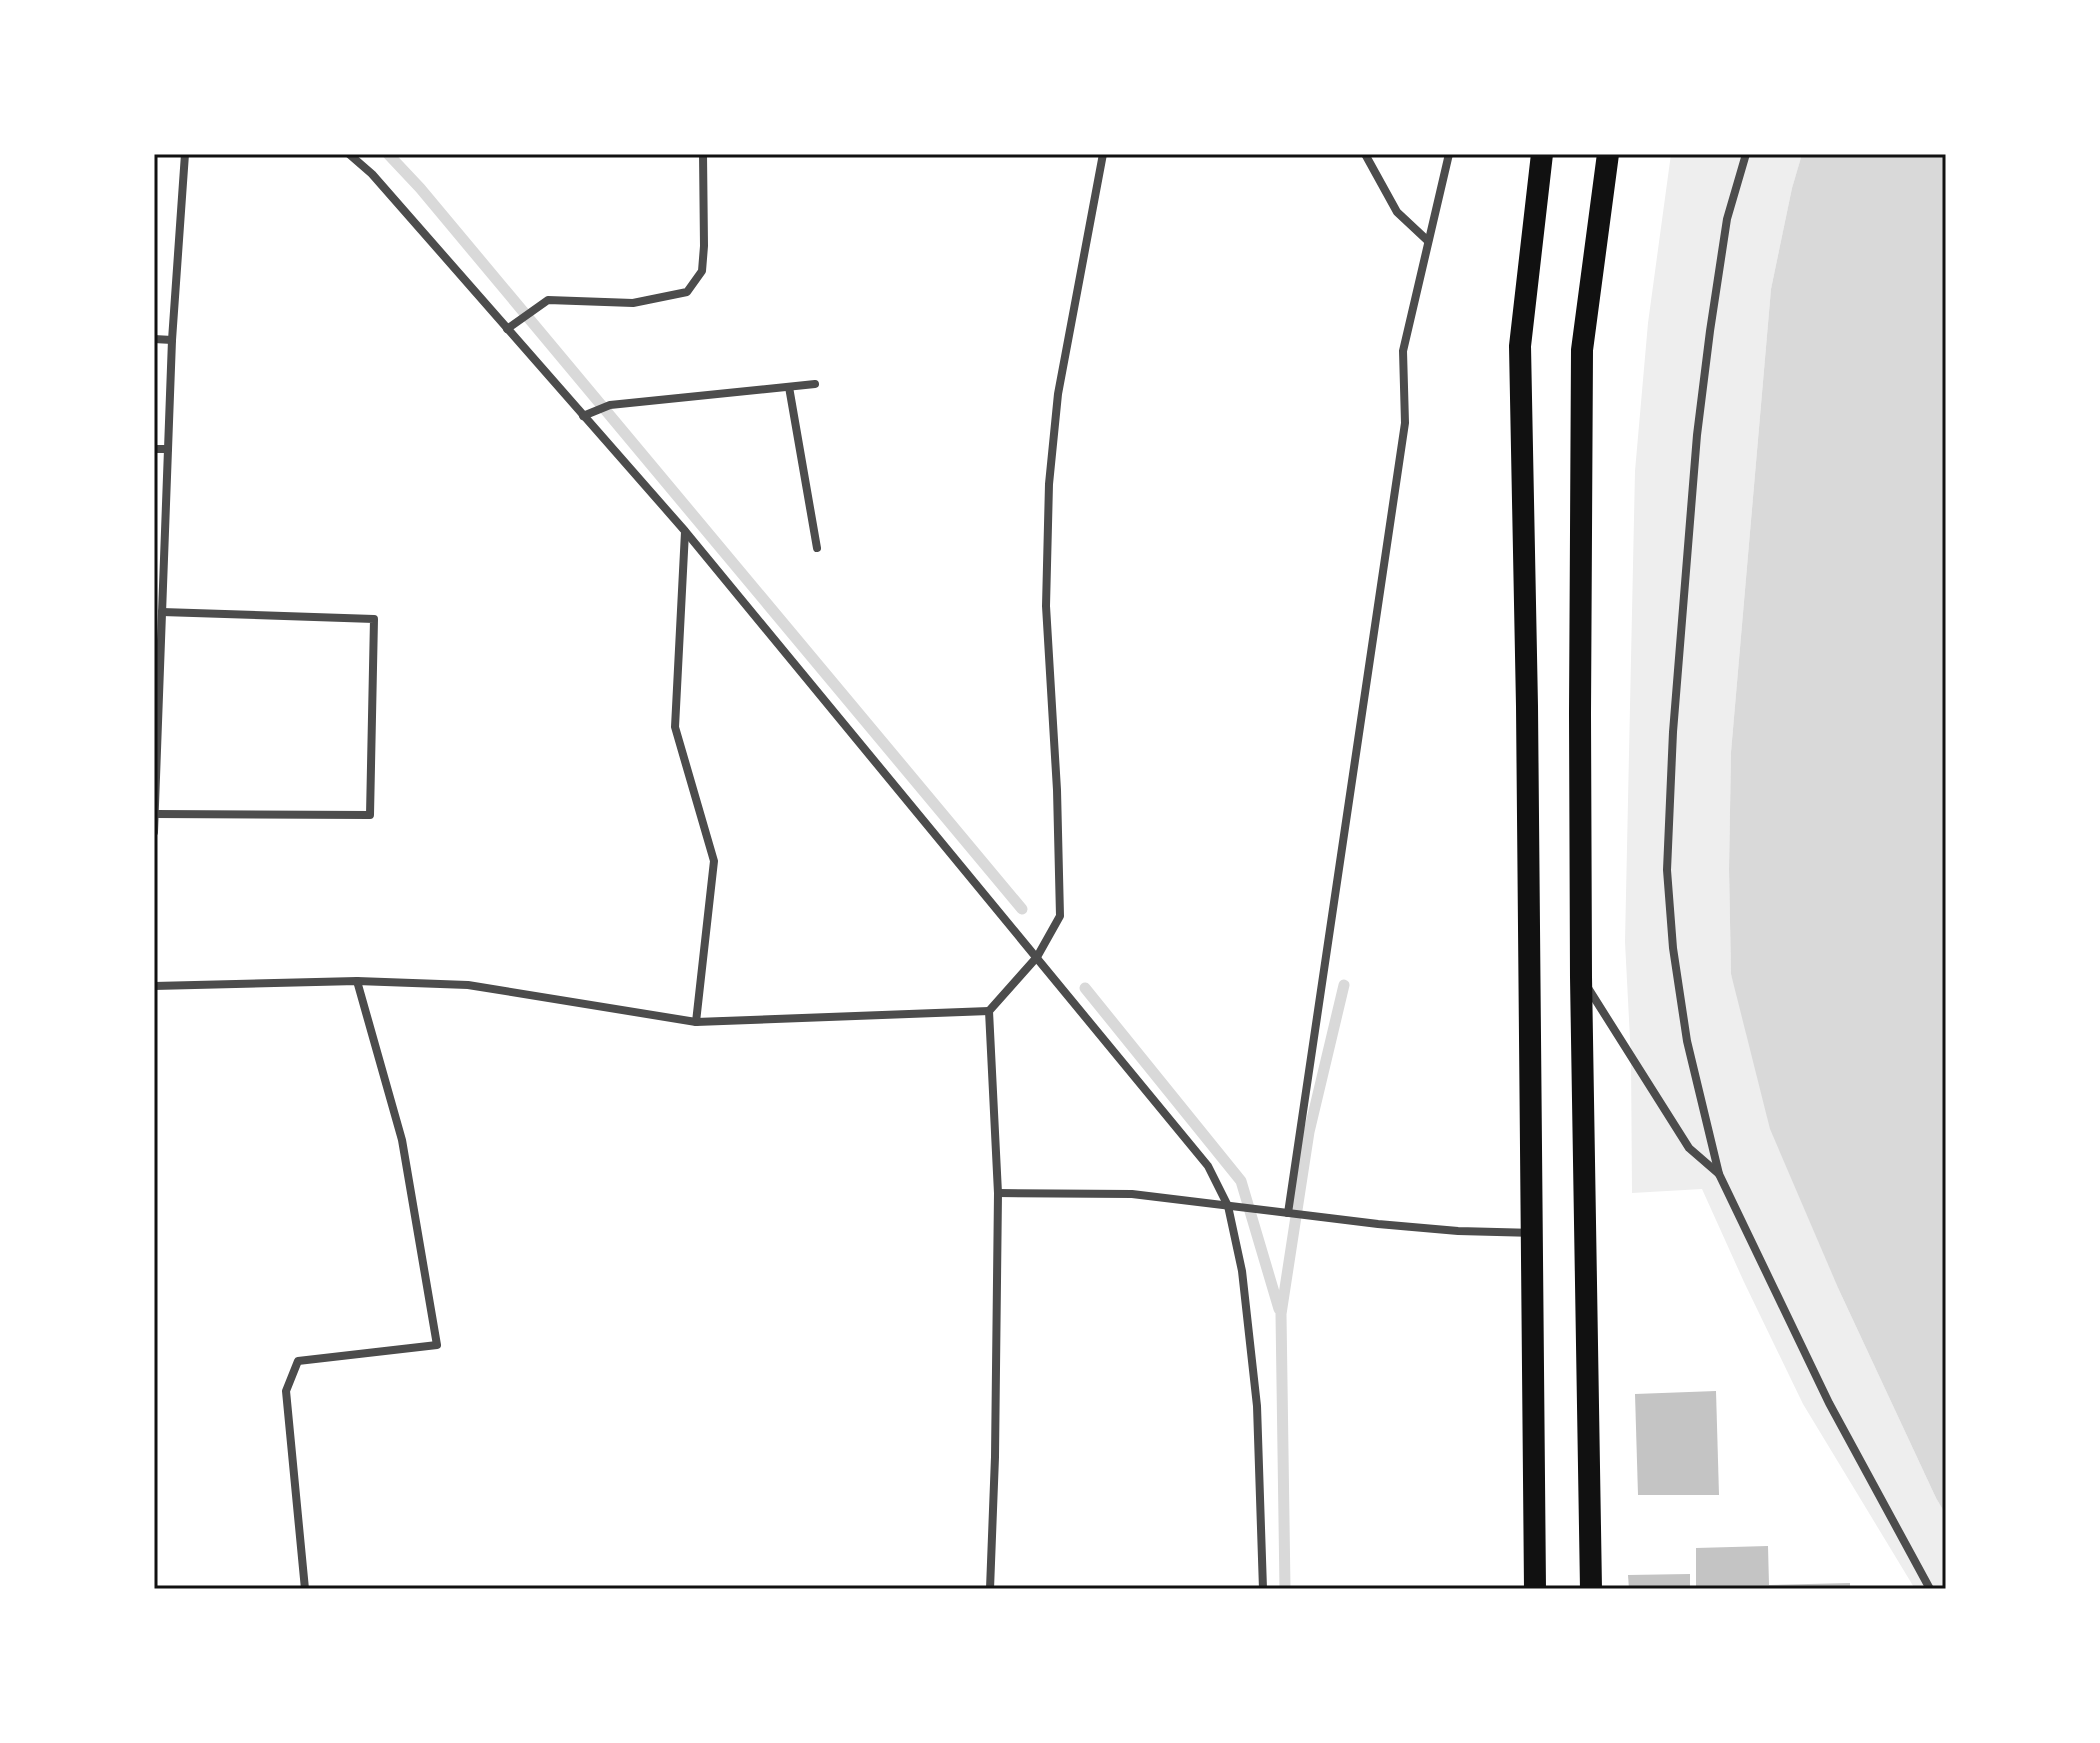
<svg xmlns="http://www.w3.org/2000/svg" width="2100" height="1743" viewBox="0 0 2100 1743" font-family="'PT Sans Narrow',sans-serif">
  <rect width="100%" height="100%" fill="#fff"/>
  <path fill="#eee" d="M1671,154H1802L1792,188L1771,289L1731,752L1729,869L1731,974L1839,1290L1936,1498L1946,1515V1589H1915L1803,1404L1744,1282L1702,1189L1632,1193L1631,1058L1625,942L1635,471L1648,323Z"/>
  <path fill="#d9d9d9" d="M1802,154H1946V1515L1936,1498L1839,1290L1770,1129L1731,974L1729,869L1731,752L1771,289L1792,188Z"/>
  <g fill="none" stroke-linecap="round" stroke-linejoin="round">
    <g stroke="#d9d9d9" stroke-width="11">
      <path d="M388,154L420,188L1022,909"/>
      <path d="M1085,988L1241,1181L1279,1309"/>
      <path d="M1285,1589L1281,1314L1309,1132L1344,985"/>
    </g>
  </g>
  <g fill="#c4c4c4">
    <path d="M1716,1391L1719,1495H1638L1635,1394Z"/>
    <path d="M1768,1546L1769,1585L1850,1583V1589H1696V1548Z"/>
    <path d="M1690,1574V1589H1629L1628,1575Z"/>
  </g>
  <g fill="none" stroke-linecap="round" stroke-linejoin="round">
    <g stroke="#4c4c4c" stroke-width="8">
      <path d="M349,154L372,174L685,531L1208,1166L1228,1206L1242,1271L1257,1406L1263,1589"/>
      <path d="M1365,154L1397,212L1428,241"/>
      <path d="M507,329L548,300L633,303L687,292L702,271L704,246L703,154"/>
      <path d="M154,339L172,340"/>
      <path d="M789,387L817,548"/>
      <path d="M583,416L610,405L815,384"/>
      <path d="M154,449H168"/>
      <path d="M685,532L675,727L714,861L696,1022"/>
      <path d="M155,814L370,815L374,619L162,612"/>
      <path d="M154,832L172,340L185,154"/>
      <path d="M154,986L357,981L468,985L696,1022L989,1011"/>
      <path d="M1588,988L1689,1148L1719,1174L1829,1403L1930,1589"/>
      <path d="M1719,1174L1687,1041L1673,948L1667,870L1673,732L1697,435L1710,331L1727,219L1746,154"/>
      <path d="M998,1193L1132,1194L1378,1224L1458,1231L1531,1233"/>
      <path d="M1288,1213L1405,423L1403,351L1449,154"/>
      <path d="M305,1589L286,1391L298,1361L437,1345L402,1140L357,981"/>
      <path d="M990,1589L995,1457L998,1193L989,1011L1037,957L1060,916L1057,790L1046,606L1049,484L1058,394L1103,154"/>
    </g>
    <g stroke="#111" stroke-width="22">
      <path d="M1535,1589L1527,706L1520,346L1542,154"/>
      <path d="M1591,1589L1581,977L1580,714L1582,350L1608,154"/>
    </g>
  </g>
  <rect width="2100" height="1743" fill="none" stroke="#ffffff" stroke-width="312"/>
  <rect x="156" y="156" width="1788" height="1431" fill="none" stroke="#111" stroke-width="3"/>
</svg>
